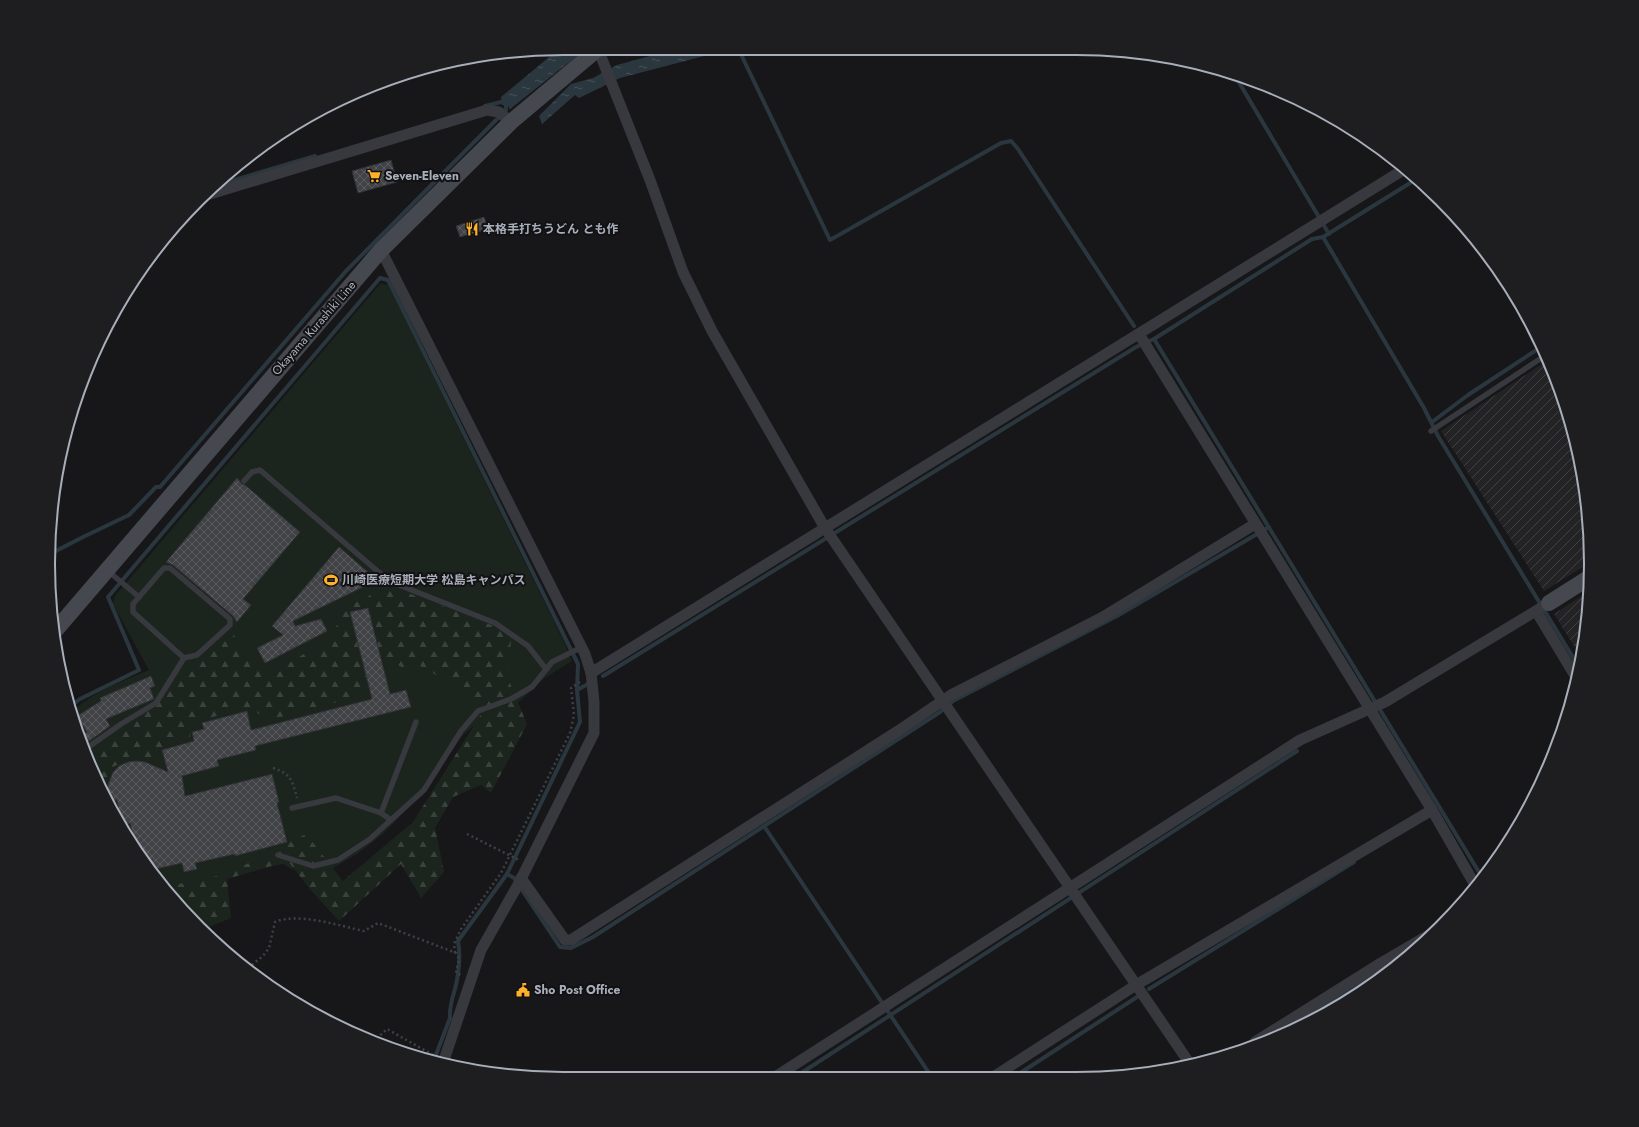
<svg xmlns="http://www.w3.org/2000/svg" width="1639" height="1127" viewBox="0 0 1639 1127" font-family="Jost,'Noto Sans JP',sans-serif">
  <defs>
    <pattern id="industrial-furrows" width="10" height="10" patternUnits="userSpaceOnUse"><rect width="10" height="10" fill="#232326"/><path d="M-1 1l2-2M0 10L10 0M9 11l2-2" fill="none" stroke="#404043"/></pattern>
    <pattern id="forest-firs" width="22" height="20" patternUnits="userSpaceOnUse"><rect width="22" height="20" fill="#1c251d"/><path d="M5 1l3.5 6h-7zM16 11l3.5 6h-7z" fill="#3a423c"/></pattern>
    <pattern id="water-ripples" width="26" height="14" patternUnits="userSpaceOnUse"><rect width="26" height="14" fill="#2b373f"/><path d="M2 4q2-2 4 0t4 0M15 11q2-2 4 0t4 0" fill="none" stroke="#475159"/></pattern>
    <pattern id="building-cross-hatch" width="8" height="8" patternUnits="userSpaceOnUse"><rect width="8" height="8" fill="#414246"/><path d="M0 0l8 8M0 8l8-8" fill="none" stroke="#5a5b5f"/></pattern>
  </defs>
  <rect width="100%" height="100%" fill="#171719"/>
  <g fill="url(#industrial-furrows)">
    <path d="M1548,360L1552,366L1581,463L1591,562L1544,591L1441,431Z"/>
    <path d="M1588,592L1582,659L1554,614Z"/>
  </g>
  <path fill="#1c251d" d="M380,284L388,285L565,644L572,661L543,679L520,701L481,720L470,729L462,736L433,779L410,806L383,834L357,854L328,871H302L292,869L283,864L168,890L135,850L101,792L74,710C95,691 123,681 149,670L113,604L115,596Z"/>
  <path fill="url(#forest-firs)" d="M390,586L512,633L507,676L527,724L491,793L481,785L453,797L435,828L444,872L421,898L401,864L339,921L309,888L288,861L227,879L231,918L201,930L165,887L227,874L306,834L343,881L413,822L487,705L419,665L407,669L384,660L361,696L269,720L248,707L202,720L192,728L189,740L159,748L156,764L143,756L112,767L105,797L89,755L232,633L267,676L329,639L348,606Z"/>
  <g fill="url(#water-ripples)">
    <path d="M560,48H587L510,109L508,106L502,105L501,97Z"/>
    <path d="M671,48H706L708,55L620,78L579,98L575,95L542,124L539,116L571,84L593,78L617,65L672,50Z"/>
  </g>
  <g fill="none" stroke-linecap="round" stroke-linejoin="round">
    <g stroke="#2b373f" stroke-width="4">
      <path d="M738,48L830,240L1001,143L1011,141L1018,149L1134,326"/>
      <path d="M1234,74L1329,234"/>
      <path d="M485,106L505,101"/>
      <path d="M1415,180L1323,237L1424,408L1438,436L1580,669"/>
      <path d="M221,184L315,156"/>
      <path d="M1154,339L1482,877"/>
      <path d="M1432,422L1468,395L1541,347"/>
      <path d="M50,554L83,537L129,515L156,487H160L346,271L506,110V101"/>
      <path d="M603,676L1136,347L1154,339L1312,239L1323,237"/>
      <path d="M577,690L588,684"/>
      <path d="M72,705L80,699L139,670L108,597L380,278L388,280L578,664L577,690L580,722L507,874L458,941C461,958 459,973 455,989C452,999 449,1008 450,1018L434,1060"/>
      <path d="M764,826L933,1079"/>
      <path d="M507,874L514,878L560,947L571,948L593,937L940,712L953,701L1117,616L1269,527"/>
      <path d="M1149,989L1354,862"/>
      <path d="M1283,1033L1384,968L1414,951"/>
      <path d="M792,1079L1297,751"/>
      <path d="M1011,1079L1137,997"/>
    </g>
  </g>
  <g fill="url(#building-cross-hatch)" stroke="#303135">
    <path d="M391,160L397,182L358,193L352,171Z"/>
    <path d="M484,217L488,229L460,237L456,226Z"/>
    <path d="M237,478L242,484L245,485L300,532L243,599L251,605L237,622L233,616L173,565L166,562Z"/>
    <path d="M339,547L376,579L369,587L367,585L293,621L295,626L321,619L327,631L265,663L257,648L283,635L272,626Z"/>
    <path d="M368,608L390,694L406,690L411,707L255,746L256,750L217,760L219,766L182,776L185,796L272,774L279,802L277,803L287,842L235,856V854L195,863L197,869L184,872L182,863L151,870L138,854L130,823L122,825L117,800L108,801V785L113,772L119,766L128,762L136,761L145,762L168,772L162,750L194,741L192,732L204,729L202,723L247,711L251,730L372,699L350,612Z"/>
    <path d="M151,676L155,686L150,688L154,699L106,719L110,726L85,744L82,735L87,732L77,716L101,701L100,698Z"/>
  </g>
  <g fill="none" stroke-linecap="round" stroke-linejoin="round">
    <g stroke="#3d4046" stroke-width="2.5" stroke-dasharray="2 3" stroke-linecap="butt">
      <path d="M273,768C291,774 292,780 297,798"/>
      <path d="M467,834L519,860"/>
      <path d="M455,953L454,944L461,929L501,873L570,733L574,715L571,688L580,682"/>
      <path d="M248,968L263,956L269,948L275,922C298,912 340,926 364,931L378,923L456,953L459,959L456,973L461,975"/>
      <path d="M373,1042L387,1029L433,1055"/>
    </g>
    <g stroke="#37393f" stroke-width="5.5">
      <path d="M1431,431L1546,355"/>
      <path d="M244,481L252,472L260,470L389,581L495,623L528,646L546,669"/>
      <path d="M139,597L164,568H170L230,619V625L197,655L184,658"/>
      <path d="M87,748L121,724L156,703L184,658L133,612V604L139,597L108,571"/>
      <path d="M292,808L336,798L381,813L391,820"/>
      <path d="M381,813L416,722"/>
      <path d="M278,855L313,866L338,860L370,839L424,790L461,731L478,711L511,699L532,687L552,662L582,647"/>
    </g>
    <g stroke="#37393f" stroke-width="11">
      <path d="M598,49L650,180L683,272L712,331L825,528L1190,1064"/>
      <path d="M210,194L487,110L499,112L511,122"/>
      <path d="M381,250L585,654L591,673L594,702V733L519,883L481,950L443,1063"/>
      <path d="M1139,334L1432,810L1475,885"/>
      <path d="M1536,611L1577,679"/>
      <path d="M591,673L1403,170"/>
      <path d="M521,878L565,940H571L898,731L951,695L1103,617L1255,524"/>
      <path d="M1255,1042L1381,963L1439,929"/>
      <path d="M772,1079L1300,740L1385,702L1549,603"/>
      <path d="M990,1079L1136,985L1432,810"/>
    </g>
    <g stroke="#45484f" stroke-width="16">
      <path d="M1549,603L1590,577"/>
      <path d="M54,632L381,250L511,122L599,48"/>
    </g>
  </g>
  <defs>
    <g id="supermarket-bare" transform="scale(1.08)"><path d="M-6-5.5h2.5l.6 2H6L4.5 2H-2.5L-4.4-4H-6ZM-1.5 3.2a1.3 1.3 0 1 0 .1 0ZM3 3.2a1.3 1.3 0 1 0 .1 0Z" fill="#ffb129" stroke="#121214" stroke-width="2.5" paint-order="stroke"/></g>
    <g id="restaurant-bare" transform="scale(1.08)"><path d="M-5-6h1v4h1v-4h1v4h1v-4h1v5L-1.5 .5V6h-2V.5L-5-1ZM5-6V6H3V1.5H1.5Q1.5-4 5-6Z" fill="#ffb129" stroke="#121214" stroke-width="2.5" paint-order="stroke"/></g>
    <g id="stadium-bare" transform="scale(1.08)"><path d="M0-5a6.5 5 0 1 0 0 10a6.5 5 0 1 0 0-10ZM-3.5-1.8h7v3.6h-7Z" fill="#ffb129" stroke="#121214" stroke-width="2.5" paint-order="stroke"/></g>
    <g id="civic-bare" transform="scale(1.08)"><path d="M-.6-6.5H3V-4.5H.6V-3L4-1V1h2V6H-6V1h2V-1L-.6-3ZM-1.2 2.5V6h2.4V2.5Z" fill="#ffb129" stroke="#121214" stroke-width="2.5" paint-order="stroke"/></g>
  </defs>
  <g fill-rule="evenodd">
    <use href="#supermarket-bare" x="374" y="176"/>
    <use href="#restaurant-bare" x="472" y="229"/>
    <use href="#stadium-bare" x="331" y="580"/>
    <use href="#civic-bare" x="523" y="990"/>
  </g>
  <g text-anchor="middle" stroke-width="4" stroke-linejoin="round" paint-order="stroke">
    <g font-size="12" font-weight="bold" fill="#a8aeba" stroke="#121214" text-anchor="start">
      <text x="385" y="180">Seven-Eleven</text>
      <text x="483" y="233">本格手打ちうどん とも作</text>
      <text x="342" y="584">川崎医療短期大学 松島キャンパス</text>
      <text x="534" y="994">Sho Post Office</text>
    </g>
    <g font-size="12" fill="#a8aeba" stroke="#121214">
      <text transform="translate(314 328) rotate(-49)" y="4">Okayama Kurashiki Line</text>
    </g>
  </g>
  <path d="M0 0H1639V1127H0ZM563 55H1076A508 508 0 0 1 1584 563V564A508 508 0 0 1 1076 1072H563A508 508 0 0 1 55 564V563A508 508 0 0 1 563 55Z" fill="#1e1e21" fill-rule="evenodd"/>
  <path fill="none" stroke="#a8aeba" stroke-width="2" d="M563 55H1076A508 508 0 0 1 1584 563V564A508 508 0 0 1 1076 1072H563A508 508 0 0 1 55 564V563A508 508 0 0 1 563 55Z"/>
</svg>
